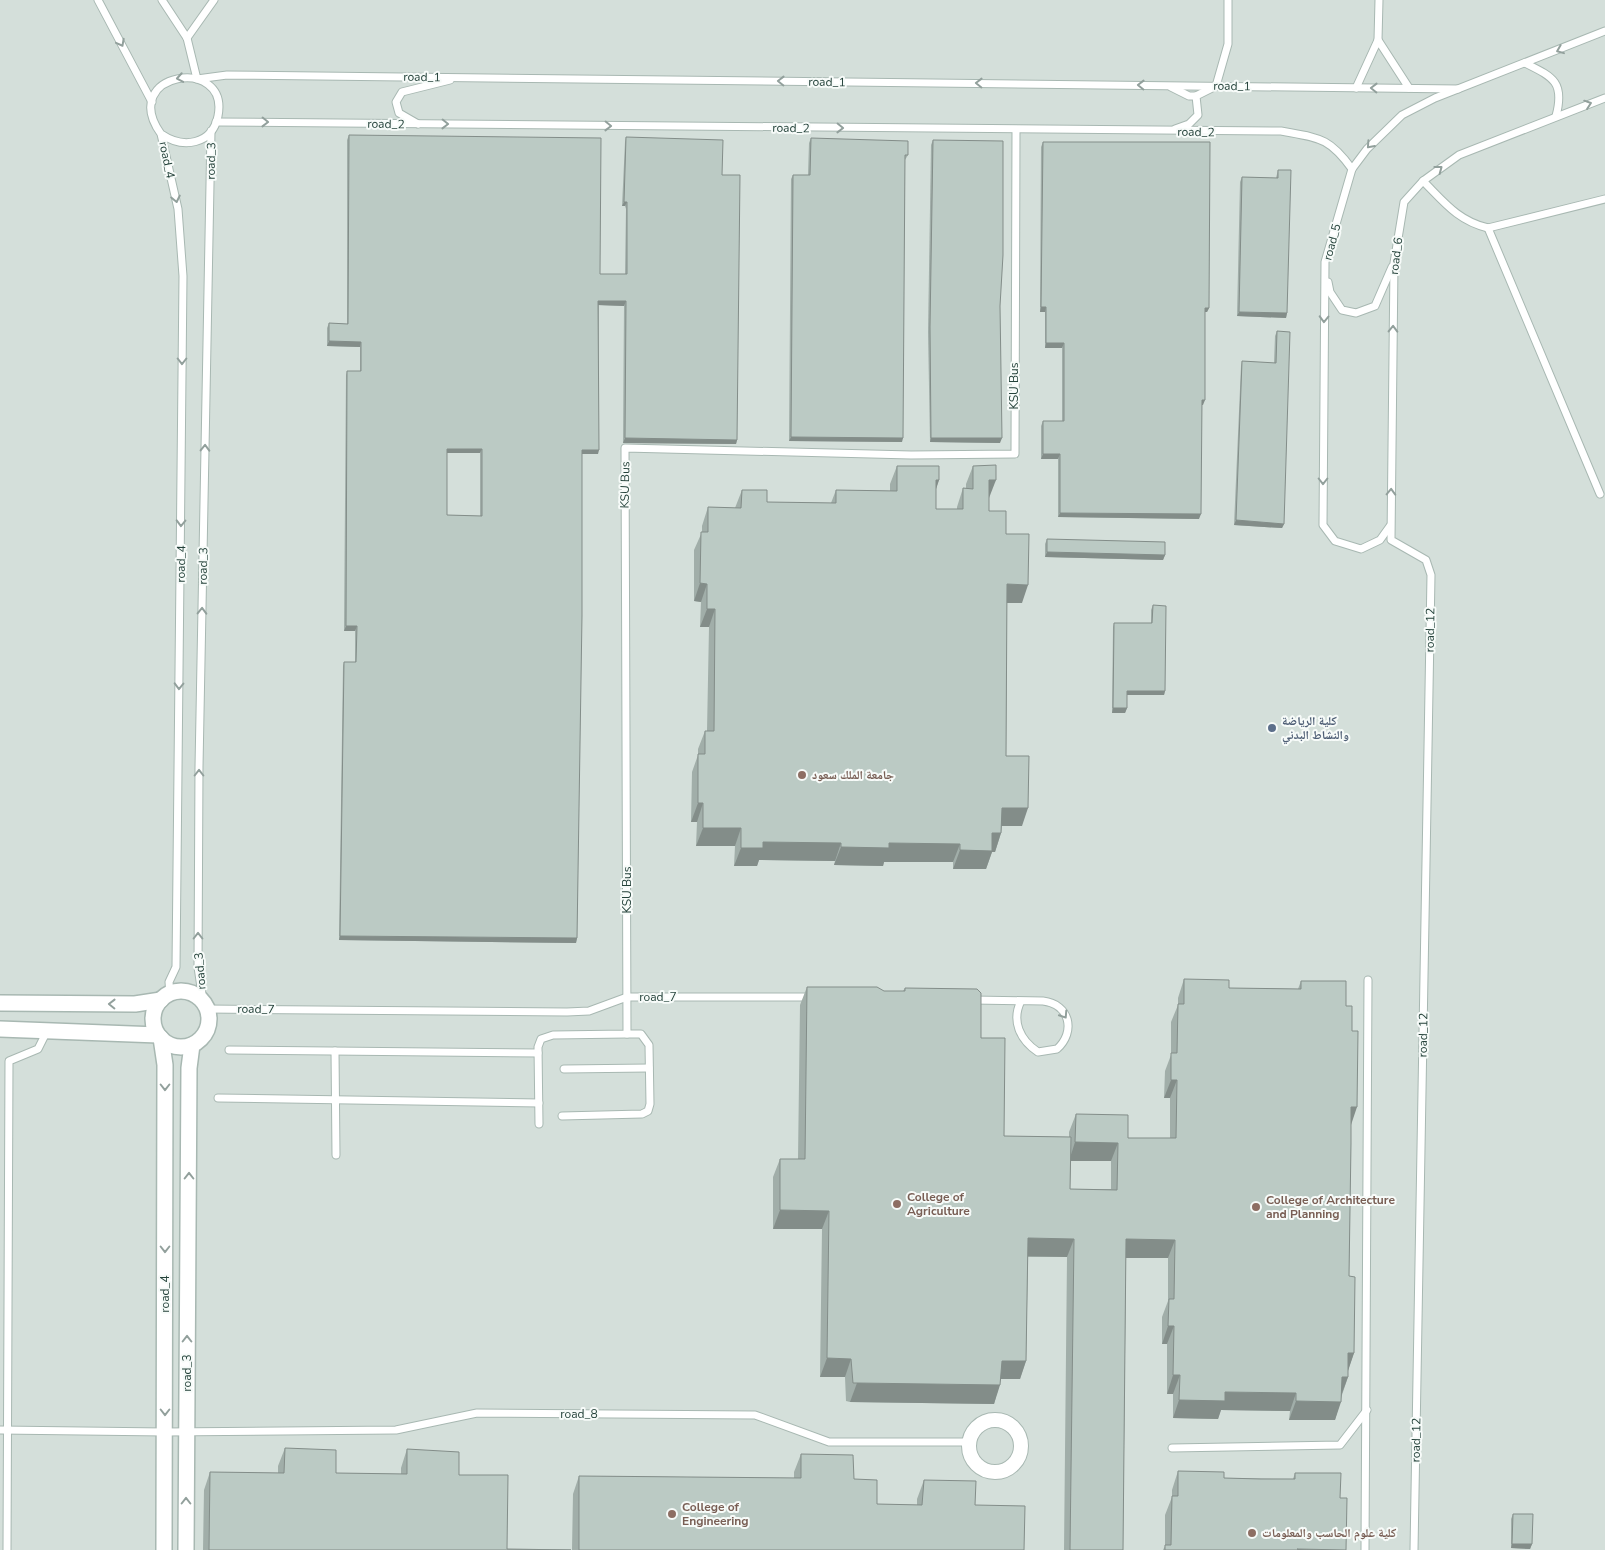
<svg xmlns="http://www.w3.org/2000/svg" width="1605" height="1550" viewBox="0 0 1605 1550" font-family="'Nunito Sans','Noto Naskh Arabic',sans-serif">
  <rect width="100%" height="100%" fill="#e6efeb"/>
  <rect fill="#d4dfda" x="0" y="0" width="1605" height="1550"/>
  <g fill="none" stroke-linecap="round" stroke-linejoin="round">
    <g stroke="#a8b8b2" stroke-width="9">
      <g id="service">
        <path d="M98,0L152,102"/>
        <path d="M162,0L187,38L197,79L227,75L1458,89"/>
        <path d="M187,38L214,0"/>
        <path d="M1378,40L1379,0"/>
        <path d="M1525,63C1553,77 1565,82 1556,116"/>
        <path d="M1171,87L1189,96H1196"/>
        <path d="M1356,88L1378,40L1409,88"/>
        <path d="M216,122L1281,131C1319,138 1329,137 1352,169"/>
        <path d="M418,124L399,113L396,102L402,92L450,80"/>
        <path d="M1175,129L1189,124L1198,115L1196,96L1216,86L1228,44V0"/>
        <path d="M161,134C183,149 212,145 218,116C230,55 117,72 161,134L178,209L183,276L176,967L169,982L170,994"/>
        <path d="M1423,181C1444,202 1458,221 1488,228L1605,199"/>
        <path d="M1488,228L1600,494"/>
        <path d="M1328,282L1330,292L1342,310L1356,313L1375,306L1392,267"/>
        <path d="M1390,526L1380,540L1361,549L1335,541L1323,525L1325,262L1352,169L1367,149L1402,115L1435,98L1605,31"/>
        <path d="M973,1000L1043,1001C1070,1004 1076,1032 1057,1049L1038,1052C1020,1040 1011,1021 1021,1001"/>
        <path d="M203,1001L198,967L199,767L211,131"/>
        <path d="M207,1009L567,1012L589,1011L627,997H812"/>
        <path d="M229,1050L538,1053"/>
        <path d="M335,1051L336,1155"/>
        <path d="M564,1069L649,1068"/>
        <path d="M218,1098L539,1103"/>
        <path d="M562,1116L642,1114L648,1111L650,1104L649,1045L641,1034H627"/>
        <path d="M539,1124L538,1047L541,1039L553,1035L627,1034L625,448L911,455L1015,454L1016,130"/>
        <path d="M0,1430L165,1432L396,1430L477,1413L755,1415L829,1442H969"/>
        <path d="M1172,1448L1340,1445L1367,1410"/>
        <path d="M7,1550L9,1061L38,1049L47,1031"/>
        <path d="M1365,1550L1368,980"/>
        <path d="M1414,1550L1431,575L1426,560L1391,540L1394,263L1404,202L1423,181L1459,155L1605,98"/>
      </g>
    </g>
    <g stroke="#a8b8b2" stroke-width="16">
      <circle id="minor" cx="995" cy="1446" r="26"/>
    </g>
    <g stroke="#a8b8b2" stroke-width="18">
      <g id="tertiary">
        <circle cx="181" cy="1019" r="28"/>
        <path d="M0,1003L135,1004L161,1000"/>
        <path d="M0,1029L158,1035"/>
        <path d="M161,1038L165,1065L164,1550"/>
        <path d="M186,1550L189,1068L192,1045"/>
      </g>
    </g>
    <use href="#service" stroke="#fff" stroke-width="7"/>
    <use href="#minor" stroke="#fff" stroke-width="14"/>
    <use href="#tertiary" stroke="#fff" stroke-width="15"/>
  </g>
  <g fill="#a1aea9" fill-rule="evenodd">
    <path d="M349,135L600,274H625L626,209L625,206H622L625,142L626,137L722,175L737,440L736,444L623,443L624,306L599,305L598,454H582L577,938L576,943L339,940L343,666L344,662H355V631H344L346,375L347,371H360V347L327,346V328L329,323L347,324V140ZM447,453H480V516L447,515Z"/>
    <path d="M811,138L908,155L905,160L902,442L789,441L791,179L793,175H808L809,143Z"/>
    <path d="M933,140L1000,306V443L930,442L928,332L931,145Z"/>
    <path d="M1043,142L1209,308L1207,312H1205L1203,405H1202L1199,519L1058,517V459H1041V426L1043,421H1062V348H1045V312H1040L1041,147Z"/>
    <path d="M1278,170L1287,313L1286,318L1237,316L1240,182L1242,177L1276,178Z"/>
    <path d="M1277,331L1284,524L1282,528L1234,525L1241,366L1242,361L1274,363L1275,336Z"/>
    <path d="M897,466L939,480L936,489V509H957V507L963,488H966V484L973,466L989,498V511L1006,534L1022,603H1007L1006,756L1022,826H1002L1001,833L995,852H992L986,869H953V862H884L883,866L834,865L835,861L759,860L757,866H734L735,846H696L697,822H691L692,772L698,755V749L705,731H707L709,627H700L701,602L694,601V550L702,532V526L708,507L735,508L742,490L767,502L831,503L836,490L890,491V484Z"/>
    <path d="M1047,539L1165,555L1163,560L1045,557V544Z"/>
    <path d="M1153,605L1165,691L1164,695H1127V708L1125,713H1112L1113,627L1114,623H1151V610Z"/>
    <path d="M1184,979L1229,988L1298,989L1301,981L1346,1006L1351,1124L1349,1276L1354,1353L1348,1370V1377L1342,1395L1335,1420H1289L1290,1411L1221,1410L1218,1419L1173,1418V1394H1167V1344H1162V1317L1168,1301V1258H1126L1123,1550H1064L1067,1257H1028L1026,1361L1020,1379H1001L994,1404L850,1402L846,1401L845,1377H820L822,1229H773V1177L780,1159H798L800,1005L807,987L884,991H903L905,988L981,1038L1004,1136L1069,1137V1132L1076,1114L1128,1138H1170V1098H1164L1165,1071L1171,1055V1022L1178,1005V998ZM1071,1161H1111V1189H1070Z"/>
    <path d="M285,1448L336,1473L401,1474V1468L407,1449L459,1475L507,1549L572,1550H203L204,1490L210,1472L278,1473V1466Z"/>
    <path d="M801,1454L854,1479L877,1504L917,1505V1499L924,1480L975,1505L1024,1550H572L573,1494L579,1476L794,1478V1472Z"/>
    <path d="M1178,1471L1224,1478L1293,1479L1295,1473L1340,1498L1346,1550H1163L1165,1546V1515L1172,1497V1490Z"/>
    <path d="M1513,1514L1532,1544L1530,1549L1511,1548V1519Z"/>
  </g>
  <g fill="#838d89">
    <path d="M624,202H627L625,206H622Z"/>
    <path d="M598,301H626L624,306L597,305Z"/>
    <path d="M1041,307H1046L1045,312H1040Z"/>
    <path d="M1205,308H1209L1207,312H1204Z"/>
    <path d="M1239,312L1287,313L1286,318L1237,316Z"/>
    <path d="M329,341L361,342L360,347L327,346Z"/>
    <path d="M1046,343H1064L1062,348H1045Z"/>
    <path d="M1202,400H1205L1203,405H1200Z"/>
    <path d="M791,437L903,438L902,442L789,441Z"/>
    <path d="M625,438L737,440L736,444L623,443Z"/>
    <path d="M931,438H1002L1000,443L930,442Z"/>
    <path d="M447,449H482L480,453H445Z"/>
    <path d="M582,450H599L598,454H580Z"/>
    <path d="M1043,454H1060L1058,459H1041Z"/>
    <path d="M936,480H939L933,498Z"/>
    <path d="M989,480H996L989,498Z"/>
    <path d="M1060,513L1201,514L1199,519L1058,517Z"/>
    <path d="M1236,520L1284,524L1282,528L1234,525Z"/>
    <path d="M1047,552L1165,555L1163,560L1045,557Z"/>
    <path d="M700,583L707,584L701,602L694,601Z"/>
    <path d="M1007,584L1028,585L1022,603H1001Z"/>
    <path d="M707,609H715L709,627H700Z"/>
    <path d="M346,626H357L355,631H344Z"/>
    <path d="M1127,691H1165L1164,695H1125Z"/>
    <path d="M1113,708H1127L1125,713H1112Z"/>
    <path d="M698,803H703L697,822H691Z"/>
    <path d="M1002,808H1028L1022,826H995Z"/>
    <path d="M703,828H741L735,846H696Z"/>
    <path d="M992,833H1001L995,852H992L986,869H953L960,850Z"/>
    <path d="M763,842L841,843L835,861L759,860L757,866H734L741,848Z"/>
    <path d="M889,843L960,844L953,862H884L883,866L834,865L841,847Z"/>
    <path d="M340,936L577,938L576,943L339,940Z"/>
    <path d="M1171,1080H1177L1170,1098H1164Z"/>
    <path d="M1351,1107H1357L1351,1125Z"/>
    <path d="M1075,1142L1118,1143L1111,1161H1069Z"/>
    <path d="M780,1210L829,1211L822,1229H773Z"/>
    <path d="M1028,1238L1074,1239L1067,1257L1021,1256Z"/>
    <path d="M1126,1239L1175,1240L1168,1258H1120Z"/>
    <path d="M1168,1326H1174L1167,1344H1162Z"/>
    <path d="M1348,1353H1354L1348,1371Z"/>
    <path d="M827,1358L851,1359L845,1377H820Z"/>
    <path d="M1002,1361H1026L1020,1379H995Z"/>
    <path d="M1173,1375H1180L1173,1394H1167Z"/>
    <path d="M1342,1377H1348L1341,1396Z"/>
    <path d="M857,1383L1000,1385L994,1404L850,1402Z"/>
    <path d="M1225,1392L1296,1393L1290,1411L1221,1410L1218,1419L1173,1418L1179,1400Z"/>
    <path d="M1296,1401L1341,1402L1335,1420H1289Z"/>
    <path d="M1512,1544H1532L1530,1549L1511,1548Z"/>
    <path d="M1297,1549L1346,1550H1297Z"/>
  </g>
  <g fill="#bbcac4" stroke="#838d89" fill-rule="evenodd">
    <path d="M349,135L601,138L600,274H627V202H624L626,137L723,140L722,175H740L737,440L625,438L626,301H598L599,450H582V615L577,938L340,936L344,662H356L357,626H346L347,371H361V342L329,341V323L348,324ZM447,449H482V516L447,515Z"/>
    <path d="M811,138L908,141V155H905L903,438L791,437L793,175H810Z"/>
    <path d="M933,140L1003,141V255L1000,306L1002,438H931L930,327Z"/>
    <path d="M1043,142H1210L1209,308H1205V400H1202L1201,514L1060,513V454H1043V421H1064V343H1046V307H1041Z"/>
    <path d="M1278,170H1291L1287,313L1239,312L1242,177L1278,178Z"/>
    <path d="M1277,331L1290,332L1284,524L1236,520L1242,361L1276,363Z"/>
    <path d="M996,465V480H989V511H1006V534H1029L1028,585L1007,584L1006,756H1029L1028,808H1002L1001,833H992V851L960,850V844L889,843V848L841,847V843L763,842V848H741V828H703V803H698V754H705V731H714L715,609H707V584L700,583L701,532H708V507L741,508L742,490H767V502L836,503V490L897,491V466H939V480H936V509H963V488L973,489V466Z"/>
    <path d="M1047,539L1165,542V555L1047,552Z"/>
    <path d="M1153,605L1166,606L1165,691H1127V708H1113L1114,623H1152Z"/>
    <path d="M1184,979L1229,980V988L1301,989V981H1346V1006H1352V1031H1358L1357,1107H1351V1143L1349,1276L1355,1277L1354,1353H1348V1377H1342L1341,1402L1296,1401V1393L1225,1392V1401L1179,1400L1180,1375H1173L1174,1326H1168L1169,1299H1174L1175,1240L1126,1239L1123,1550H1070L1074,1239L1028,1238L1026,1361H1002L1000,1385L857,1383H853L851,1359L827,1358L829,1211L780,1210V1159H805L807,987H877L884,991H905V988L977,989L981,993V1038H1005L1004,1136L1071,1137L1070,1189L1117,1190L1118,1143L1075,1142L1076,1114L1128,1115V1138H1176L1177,1080H1171V1053H1177L1178,1004H1184Z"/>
    <path d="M285,1448L336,1450V1473L407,1474V1449L459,1452V1475H508L507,1549L571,1550H209L210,1472L284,1473Z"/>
    <path d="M801,1454L853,1455L854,1479L877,1480V1504L922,1505L924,1480L976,1481L975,1505L1025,1506L1024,1550H579V1476L801,1478Z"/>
    <path d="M1178,1471L1224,1472V1478L1261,1479H1295V1473H1341L1340,1498H1347L1346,1550L1297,1549L1299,1550H1165V1545H1171L1172,1496H1178Z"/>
    <path d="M1513,1514H1533L1532,1544H1512Z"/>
  </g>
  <defs><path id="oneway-chevron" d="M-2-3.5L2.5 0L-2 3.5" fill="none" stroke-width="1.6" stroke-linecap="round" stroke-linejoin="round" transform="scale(1.25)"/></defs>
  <g stroke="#92a09c">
    <use href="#oneway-chevron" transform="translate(121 43) rotate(62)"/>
    <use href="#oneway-chevron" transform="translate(1560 50) rotate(158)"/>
    <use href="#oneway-chevron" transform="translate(180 78) rotate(170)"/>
    <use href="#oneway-chevron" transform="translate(781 81) rotate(-179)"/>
    <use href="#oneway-chevron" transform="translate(979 83) rotate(-179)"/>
    <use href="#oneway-chevron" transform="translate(1141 85) rotate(-179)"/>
    <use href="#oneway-chevron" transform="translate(1374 88) rotate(-179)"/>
    <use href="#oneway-chevron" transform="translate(1588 104) rotate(-19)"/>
    <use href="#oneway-chevron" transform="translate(265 122) rotate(1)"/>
    <use href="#oneway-chevron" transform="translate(445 124) rotate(1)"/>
    <use href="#oneway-chevron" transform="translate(608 126) rotate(1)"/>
    <use href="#oneway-chevron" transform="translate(840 128) rotate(1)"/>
    <use href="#oneway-chevron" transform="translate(1370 145) rotate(132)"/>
    <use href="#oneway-chevron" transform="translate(1439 169) rotate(-37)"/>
    <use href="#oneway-chevron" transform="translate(176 199) rotate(78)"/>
    <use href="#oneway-chevron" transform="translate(1324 319) rotate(91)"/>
    <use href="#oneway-chevron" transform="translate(1393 329) rotate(-89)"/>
    <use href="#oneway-chevron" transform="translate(182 361) rotate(90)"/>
    <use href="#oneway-chevron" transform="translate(205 448) rotate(-89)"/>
    <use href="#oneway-chevron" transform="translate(1323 481) rotate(90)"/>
    <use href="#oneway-chevron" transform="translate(1391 492) rotate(-88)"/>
    <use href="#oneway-chevron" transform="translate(181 523) rotate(91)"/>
    <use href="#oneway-chevron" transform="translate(202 611) rotate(-89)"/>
    <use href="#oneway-chevron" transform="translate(179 686) rotate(91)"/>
    <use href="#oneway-chevron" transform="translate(199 773) rotate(-90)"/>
    <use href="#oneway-chevron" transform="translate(198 936) rotate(-90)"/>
    <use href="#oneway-chevron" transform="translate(112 1004) rotate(-179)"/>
    <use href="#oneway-chevron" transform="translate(1064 1015) rotate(57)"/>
    <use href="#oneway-chevron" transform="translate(165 1087) rotate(90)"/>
    <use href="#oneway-chevron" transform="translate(189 1176) rotate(-90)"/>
    <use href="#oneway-chevron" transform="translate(165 1249) rotate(90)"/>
    <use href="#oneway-chevron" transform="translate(187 1339) rotate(-90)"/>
    <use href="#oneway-chevron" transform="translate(165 1412) rotate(90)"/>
    <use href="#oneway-chevron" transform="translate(186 1501) rotate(-90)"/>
  </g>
  <circle fill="#5c6f8a" stroke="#f7fbf9" stroke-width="2" cx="1272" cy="728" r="5"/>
  <g fill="#8d6e63" stroke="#f7fbf9" stroke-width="2">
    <circle cx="802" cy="775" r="5"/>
    <circle cx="897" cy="1204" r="5"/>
    <circle cx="1256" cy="1207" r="5"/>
    <circle cx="672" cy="1514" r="5"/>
    <circle cx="1252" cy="1533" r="5"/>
  </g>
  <g text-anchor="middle" stroke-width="4" stroke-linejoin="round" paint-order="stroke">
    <g font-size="12" fill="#24423a" stroke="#f7fbf9">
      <text transform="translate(422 77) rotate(1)" y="4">road_1</text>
      <text transform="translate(827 82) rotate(1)" y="4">road_1</text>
      <text transform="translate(1232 86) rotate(1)" y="4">road_1</text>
      <text transform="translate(386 124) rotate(1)" y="4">road_2</text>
      <text transform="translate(791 128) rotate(1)" y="4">road_2</text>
      <text transform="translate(1196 132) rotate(1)" y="4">road_2</text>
      <text transform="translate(167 160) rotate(78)" y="4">road_4</text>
      <text transform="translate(211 161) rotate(-89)" y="4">road_3</text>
      <text transform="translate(1332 242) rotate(-75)" y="4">road_5</text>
      <text transform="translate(1396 256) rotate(-83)" y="4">road_6</text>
      <text transform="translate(1014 386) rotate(-90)" y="4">KSU Bus</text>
      <text transform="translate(625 485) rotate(-89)" y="4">KSU Bus</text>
      <text transform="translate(181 564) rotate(-89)" y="4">road_4</text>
      <text transform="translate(203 566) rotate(-89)" y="4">road_3</text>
      <text transform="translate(1430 630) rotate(-89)" y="4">road_12</text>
      <text transform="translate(627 890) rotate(-90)" y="4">KSU Bus</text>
      <text transform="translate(200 971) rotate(-95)" y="4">road_3</text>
      <text x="658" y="1001">road_7</text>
      <text transform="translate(256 1009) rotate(1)" y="4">road_7</text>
      <text transform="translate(1423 1035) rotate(-89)" y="4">road_12</text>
      <text transform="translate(165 1294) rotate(-90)" y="4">road_4</text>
      <text transform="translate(187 1373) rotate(-90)" y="4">road_3</text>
      <text x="579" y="1418">road_8</text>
      <text transform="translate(1416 1440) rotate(-89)" y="4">road_12</text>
    </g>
    <g font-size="12" font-weight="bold" fill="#4e5e75" stroke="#f7fbf9" text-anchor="start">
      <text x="1282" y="725">كلية الرياضة<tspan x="1282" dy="14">والنشاط البدني</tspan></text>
    </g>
    <g font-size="12" font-weight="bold" fill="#785e54" stroke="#f7fbf9" text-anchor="start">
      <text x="812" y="779">جامعة الملك سعود</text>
      <text x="907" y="1201">College of<tspan x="907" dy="14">Agriculture</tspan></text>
      <text x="1266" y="1204">College of Architecture<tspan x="1266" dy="14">and Planning</tspan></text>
      <text x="682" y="1511">College of<tspan x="682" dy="14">Engineering</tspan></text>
      <text x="1262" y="1537">كلية علوم الحاسب والمعلومات</text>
    </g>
  </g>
</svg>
